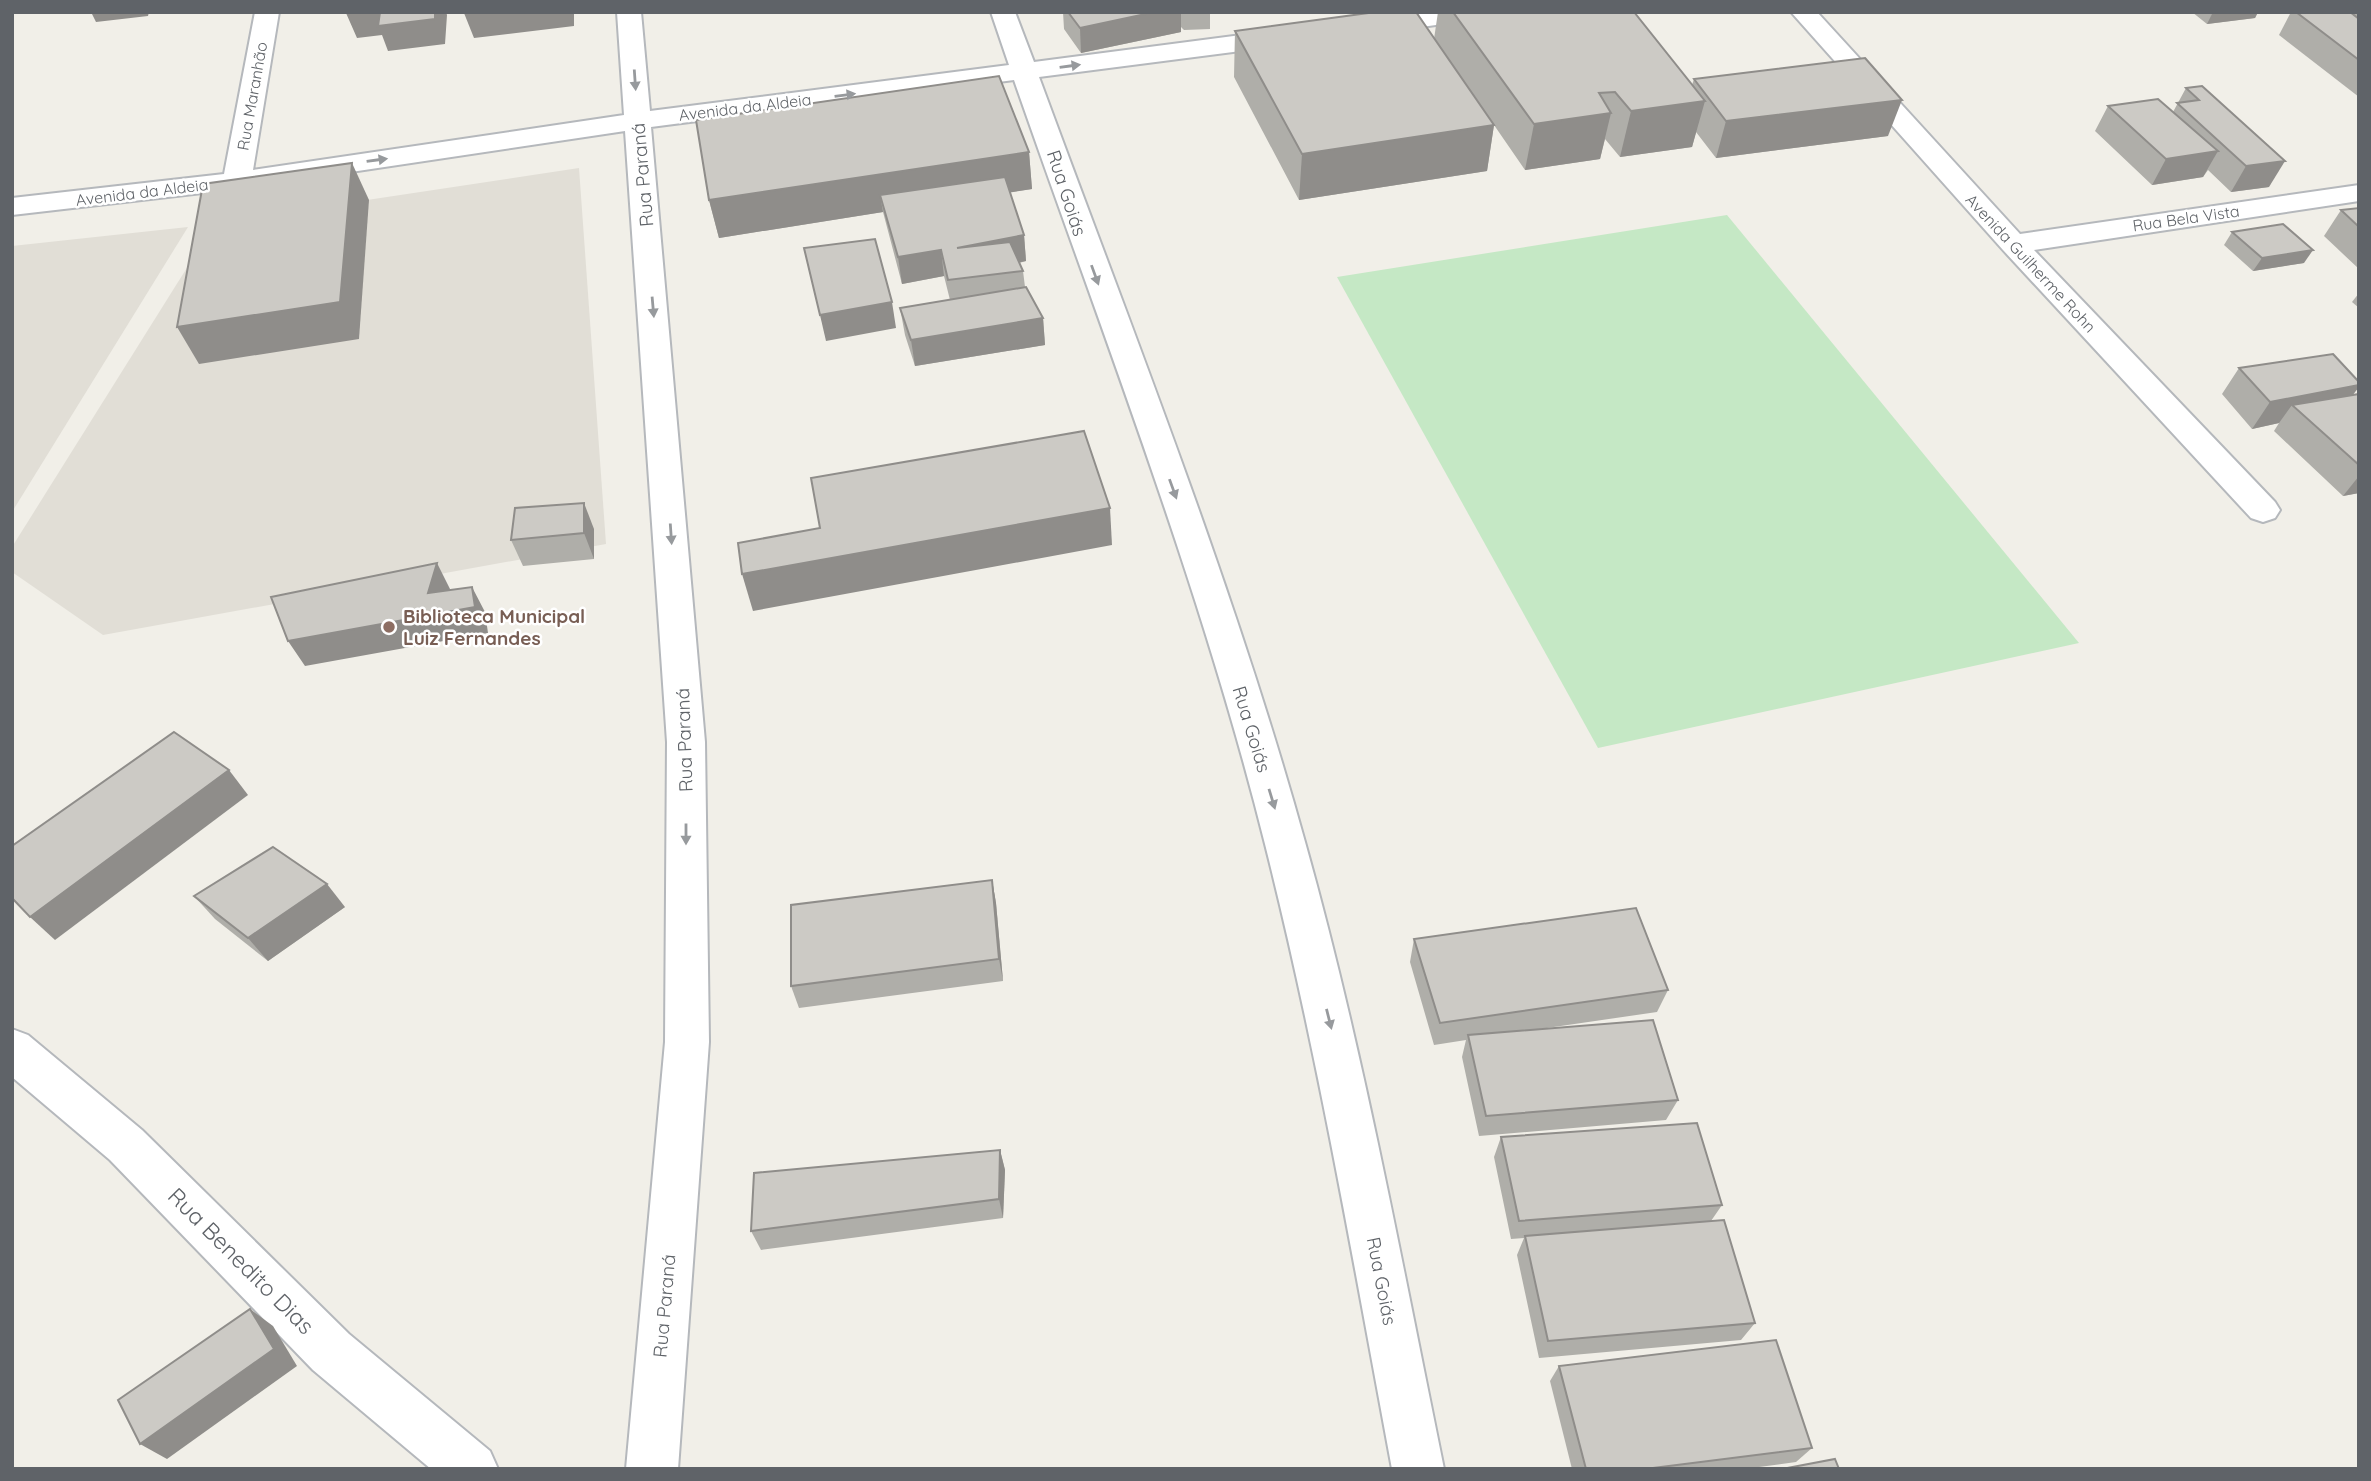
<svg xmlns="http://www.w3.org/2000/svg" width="2371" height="1481" viewBox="0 0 2371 1481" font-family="Quicksand,sans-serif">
  <rect width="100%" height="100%" fill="#f1efe8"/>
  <g fill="#e1ded6">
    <path d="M579,168L606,544L103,635L12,572V547L215,223Z"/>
    <path d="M188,227L12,512V246Z"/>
  </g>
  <path fill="#c5e8c5" d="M1727,215L2079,643L1598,748L1337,277Z"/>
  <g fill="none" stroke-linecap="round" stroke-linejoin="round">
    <g stroke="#b5b8bc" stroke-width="4">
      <g id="minor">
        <path d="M255,12H279L253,170L624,115L617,12H641L650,111L1009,65L991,12H1015L1034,62L1287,29L1296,32L1300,37L1296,42L1287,45L1039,77C1132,330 1233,582 1305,842C1363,1048 1401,1259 1444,1469H1392C1353,1260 1317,1050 1265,844C1200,584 1102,333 1014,80L651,127L705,742L709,1042L678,1469H626L665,1042L667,742L625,131L237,189L12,215V198L224,174Z"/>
        <path d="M1419,12H1491L1488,17L1479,19L1371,34L1362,31L1358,26L1362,21Z"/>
        <path d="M1791,12H1817L2020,234L2359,185V201L2034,250L2275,502L2280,510L2275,518L2263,522L2251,518L2003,250Z"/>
        <path d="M12,1029L28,1035L142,1130L349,1334L490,1451L498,1469H431L313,1370L110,1160L12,1077Z"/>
      </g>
    </g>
    <use href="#minor" fill="#fff" fill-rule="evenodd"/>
  </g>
  <g fill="#afaea9">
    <path d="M1063,12H1210V29L1184,30L1181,27V32L1081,53L1064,29Z"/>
    <path d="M1438,12H1634L1692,85L1694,79L1888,136L1716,158L1696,132L1692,147L1620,157L1605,139L1600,159L1525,170L1494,125L1487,171L1299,200L1234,77L1235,31L1434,39Z"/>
    <path d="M2192,12H2258L2255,18L2207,24Z"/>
    <path d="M2291,12H2359V97L2279,35Z"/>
    <path d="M2202,86L2269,187L2231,192L2208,170L2203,177L2152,185L2095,131L2108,106L2173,112L2186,88Z"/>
    <path d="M1029,152L1032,189L1010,192L1024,235L1026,261L1019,263L1023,271L1025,287L1043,318L1045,345L915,366L905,335L900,308L950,300L944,276L902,284L883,212L719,238L709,200Z"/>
    <path d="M2359,208V269L2324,236L2341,210Z"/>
    <path d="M2232,232L2304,263L2253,271L2224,245Z"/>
    <path d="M2359,293V308L2352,302Z"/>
    <path d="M2239,368L2359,382V387L2352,395L2359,394V493L2343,496L2274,431L2279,423L2252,429L2222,394Z"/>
    <path d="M594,529V559L523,566L511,540Z"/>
    <path d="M992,880L996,903L1003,981L799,1008L791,986Z"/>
    <path d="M194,896L345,907L268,961L215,919Z"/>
    <path d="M1414,939L1668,990L1657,1012L1540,1029L1678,1100L1666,1120L1479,1136L1462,1057L1466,1040L1434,1045L1410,962Z"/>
    <path d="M1501,1137L1722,1205L1711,1221L1755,1323L1741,1340L1539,1358L1517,1255L1524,1238L1511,1239L1494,1157Z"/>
    <path d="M1000,1150L1005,1170L1003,1218L761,1250L751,1231Z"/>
    <path d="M1559,1366L1812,1448L1796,1462L1744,1469H1572L1550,1381Z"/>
  </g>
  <g fill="#8f8d8a">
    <path d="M91,12H149L148,16L96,22Z"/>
    <path d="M353,12H446L447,15L445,44L388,51L382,35L357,38L346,13Z"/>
    <path d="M473,12H574V26L474,38L464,13Z"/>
    <path d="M1155,12H1181V32L1081,53L1080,28Z"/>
    <path d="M2213,12H2258L2255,18L2207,24Z"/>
    <path d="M1902,100L1888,136L1716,158L1726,121Z"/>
    <path d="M1705,101L1692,147L1620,157L1631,111Z"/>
    <path d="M1611,113L1600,159L1525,170L1534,124Z"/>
    <path d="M1494,125L1487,171L1299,200L1302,154Z"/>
    <path d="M2218,151L2203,177L2152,185L2166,159Z"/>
    <path d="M1029,152L1032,189L885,212L880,195L883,212L719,238L709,200Z"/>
    <path d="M2285,161L2269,187L2231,192L2246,166Z"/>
    <path d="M352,163L369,200L359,339L199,364L177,327Z"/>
    <path d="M1024,235L1026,261L961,274L957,248Z"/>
    <path d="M941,250L944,276L902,284L898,257Z"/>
    <path d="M2313,250L2304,263L2253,271L2262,258Z"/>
    <path d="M892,302L896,328L826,341L820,315Z"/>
    <path d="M1043,318L1045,345L915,366L911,340Z"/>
    <path d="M2359,385V387L2341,410L2292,405L2279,423L2252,429L2270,402Z"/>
    <path d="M2359,476V493L2343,496Z"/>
    <path d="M584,503L594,529V559L584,533Z"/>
    <path d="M1110,508L1112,545L753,611L742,574Z"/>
    <path d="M437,563L450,589L443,613L472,587L485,612L488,633L305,666L288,641L428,593Z"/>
    <path d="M229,770L248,795L55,940L30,917Z"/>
    <path d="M992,880L996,903L1003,981L999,959Z"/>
    <path d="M327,884L345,907L268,961L248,938Z"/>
    <path d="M1000,1150L1005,1170L1003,1218L999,1199Z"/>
    <path d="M250,1309L273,1326L297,1366L167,1459L140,1444Z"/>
  </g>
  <g fill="#cccac5" stroke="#8f8d8a" stroke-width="2">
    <path d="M380,12H435V19L378,26Z"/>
    <path d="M1068,12H1155L1080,28Z"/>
    <path d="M1376,12H1416L1494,125L1302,154L1235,31Z"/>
    <path d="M1453,12H1634L1705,101L1631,111L1615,92L1599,93L1611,113L1534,124Z"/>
    <path d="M2296,12H2350L2359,19V60Z"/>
    <path d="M1865,58L1902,100L1726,121L1694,79Z"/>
    <path d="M999,76L1029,152L709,200L696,120Z"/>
    <path d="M2202,86L2285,161L2246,166L2177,103L2199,100L2186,88Z"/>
    <path d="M2158,99L2218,151L2166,159L2108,106Z"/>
    <path d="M352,163L340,302L177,327L203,184Z"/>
    <path d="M1005,177L1024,235L957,248L1010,242L1023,271L948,280L941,250L898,257L880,195Z"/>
    <path d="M2359,208V227L2341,210Z"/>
    <path d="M2283,224L2313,250L2262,258L2232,232Z"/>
    <path d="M875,239L892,302L820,315L804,248Z"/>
    <path d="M1026,287L1043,318L911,340L900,308Z"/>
    <path d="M2333,354L2359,382V385L2270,402L2239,368Z"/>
    <path d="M2359,394V465L2292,405Z"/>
    <path d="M1084,431L1110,508L742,574L738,543L820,528L811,478Z"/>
    <path d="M584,503V533L511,540L515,508Z"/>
    <path d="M437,563L428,593L472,587L475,607L288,641L271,597Z"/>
    <path d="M174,732L229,770L30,917L12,898V846Z"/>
    <path d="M273,847L327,884L248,938L194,896Z"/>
    <path d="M992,880L999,959L791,986V905Z"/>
    <path d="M1636,908L1668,990L1440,1023L1414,939Z"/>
    <path d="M1653,1020L1678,1100L1486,1116L1468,1035Z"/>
    <path d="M1697,1123L1722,1205L1519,1221L1501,1137Z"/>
    <path d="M1000,1150L999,1199L751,1231L754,1173Z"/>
    <path d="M1724,1220L1755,1323L1548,1341L1525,1236Z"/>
    <path d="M250,1309L274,1349L140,1444L118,1400Z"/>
    <path d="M1776,1340L1812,1448L1645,1469H1586L1559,1366Z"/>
    <path d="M1835,1459L1839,1469H1782Z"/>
  </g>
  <defs><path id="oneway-solid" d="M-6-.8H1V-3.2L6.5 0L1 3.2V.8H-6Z" transform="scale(1.75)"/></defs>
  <g fill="#979a9d">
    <use href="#oneway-solid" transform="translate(1070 66) rotate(-8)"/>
    <use href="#oneway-solid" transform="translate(635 80) rotate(86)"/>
    <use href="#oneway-solid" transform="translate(845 95) rotate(-7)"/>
    <use href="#oneway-solid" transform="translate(377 160) rotate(-8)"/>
    <use href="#oneway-solid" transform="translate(1095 275) rotate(70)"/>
    <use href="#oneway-solid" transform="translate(653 307) rotate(85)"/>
    <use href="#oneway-solid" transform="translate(1173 489) rotate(70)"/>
    <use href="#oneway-solid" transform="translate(671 534) rotate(86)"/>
    <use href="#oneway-solid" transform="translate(1272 799) rotate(73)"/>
    <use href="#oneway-solid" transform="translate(686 834) rotate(90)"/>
    <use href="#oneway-solid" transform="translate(1329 1019) rotate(76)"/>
  </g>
  <circle fill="#8d6e63" stroke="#fff" stroke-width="2.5" cx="389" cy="627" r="7"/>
  <g text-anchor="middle" stroke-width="5" stroke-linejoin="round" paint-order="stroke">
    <g font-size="16" fill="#5f6368" stroke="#fff">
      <text transform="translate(252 96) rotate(-80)" y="6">Rua Maranhão</text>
      <text transform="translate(745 107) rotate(-7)" y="6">Avenida da Aldeia</text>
      <text transform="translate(142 192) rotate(-7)" y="6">Avenida da Aldeia</text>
      <text transform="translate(2186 218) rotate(-8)" y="6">Rua Bela Vista</text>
      <text transform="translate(2031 263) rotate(47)" y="6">Avenida Guilherme Rohn</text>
    </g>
    <g font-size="19" fill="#5f6368" stroke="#fff">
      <text transform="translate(642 175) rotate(-95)" y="7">Rua Paraná</text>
      <text transform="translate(1067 193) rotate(72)" y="7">Rua Goiás</text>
      <text transform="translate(1252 729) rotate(73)" y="7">Rua Goiás</text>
      <text transform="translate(684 740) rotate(-92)" y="7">Rua Paraná</text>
      <text transform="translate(1382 1281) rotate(79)" y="7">Rua Goiás</text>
      <text transform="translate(664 1306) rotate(-85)" y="7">Rua Paraná</text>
    </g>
    <g font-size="19" font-weight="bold" fill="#785e54" stroke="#fff" text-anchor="start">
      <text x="403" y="623">Biblioteca Municipal<tspan x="403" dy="22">Luiz Fernandes</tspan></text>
    </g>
    <g font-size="23" fill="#5f6368" stroke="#fff">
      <text transform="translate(241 1261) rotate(45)" y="8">Rua Benedito Dias</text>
    </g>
  </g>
  <rect width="2371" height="1481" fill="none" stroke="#5f6368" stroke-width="28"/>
</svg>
